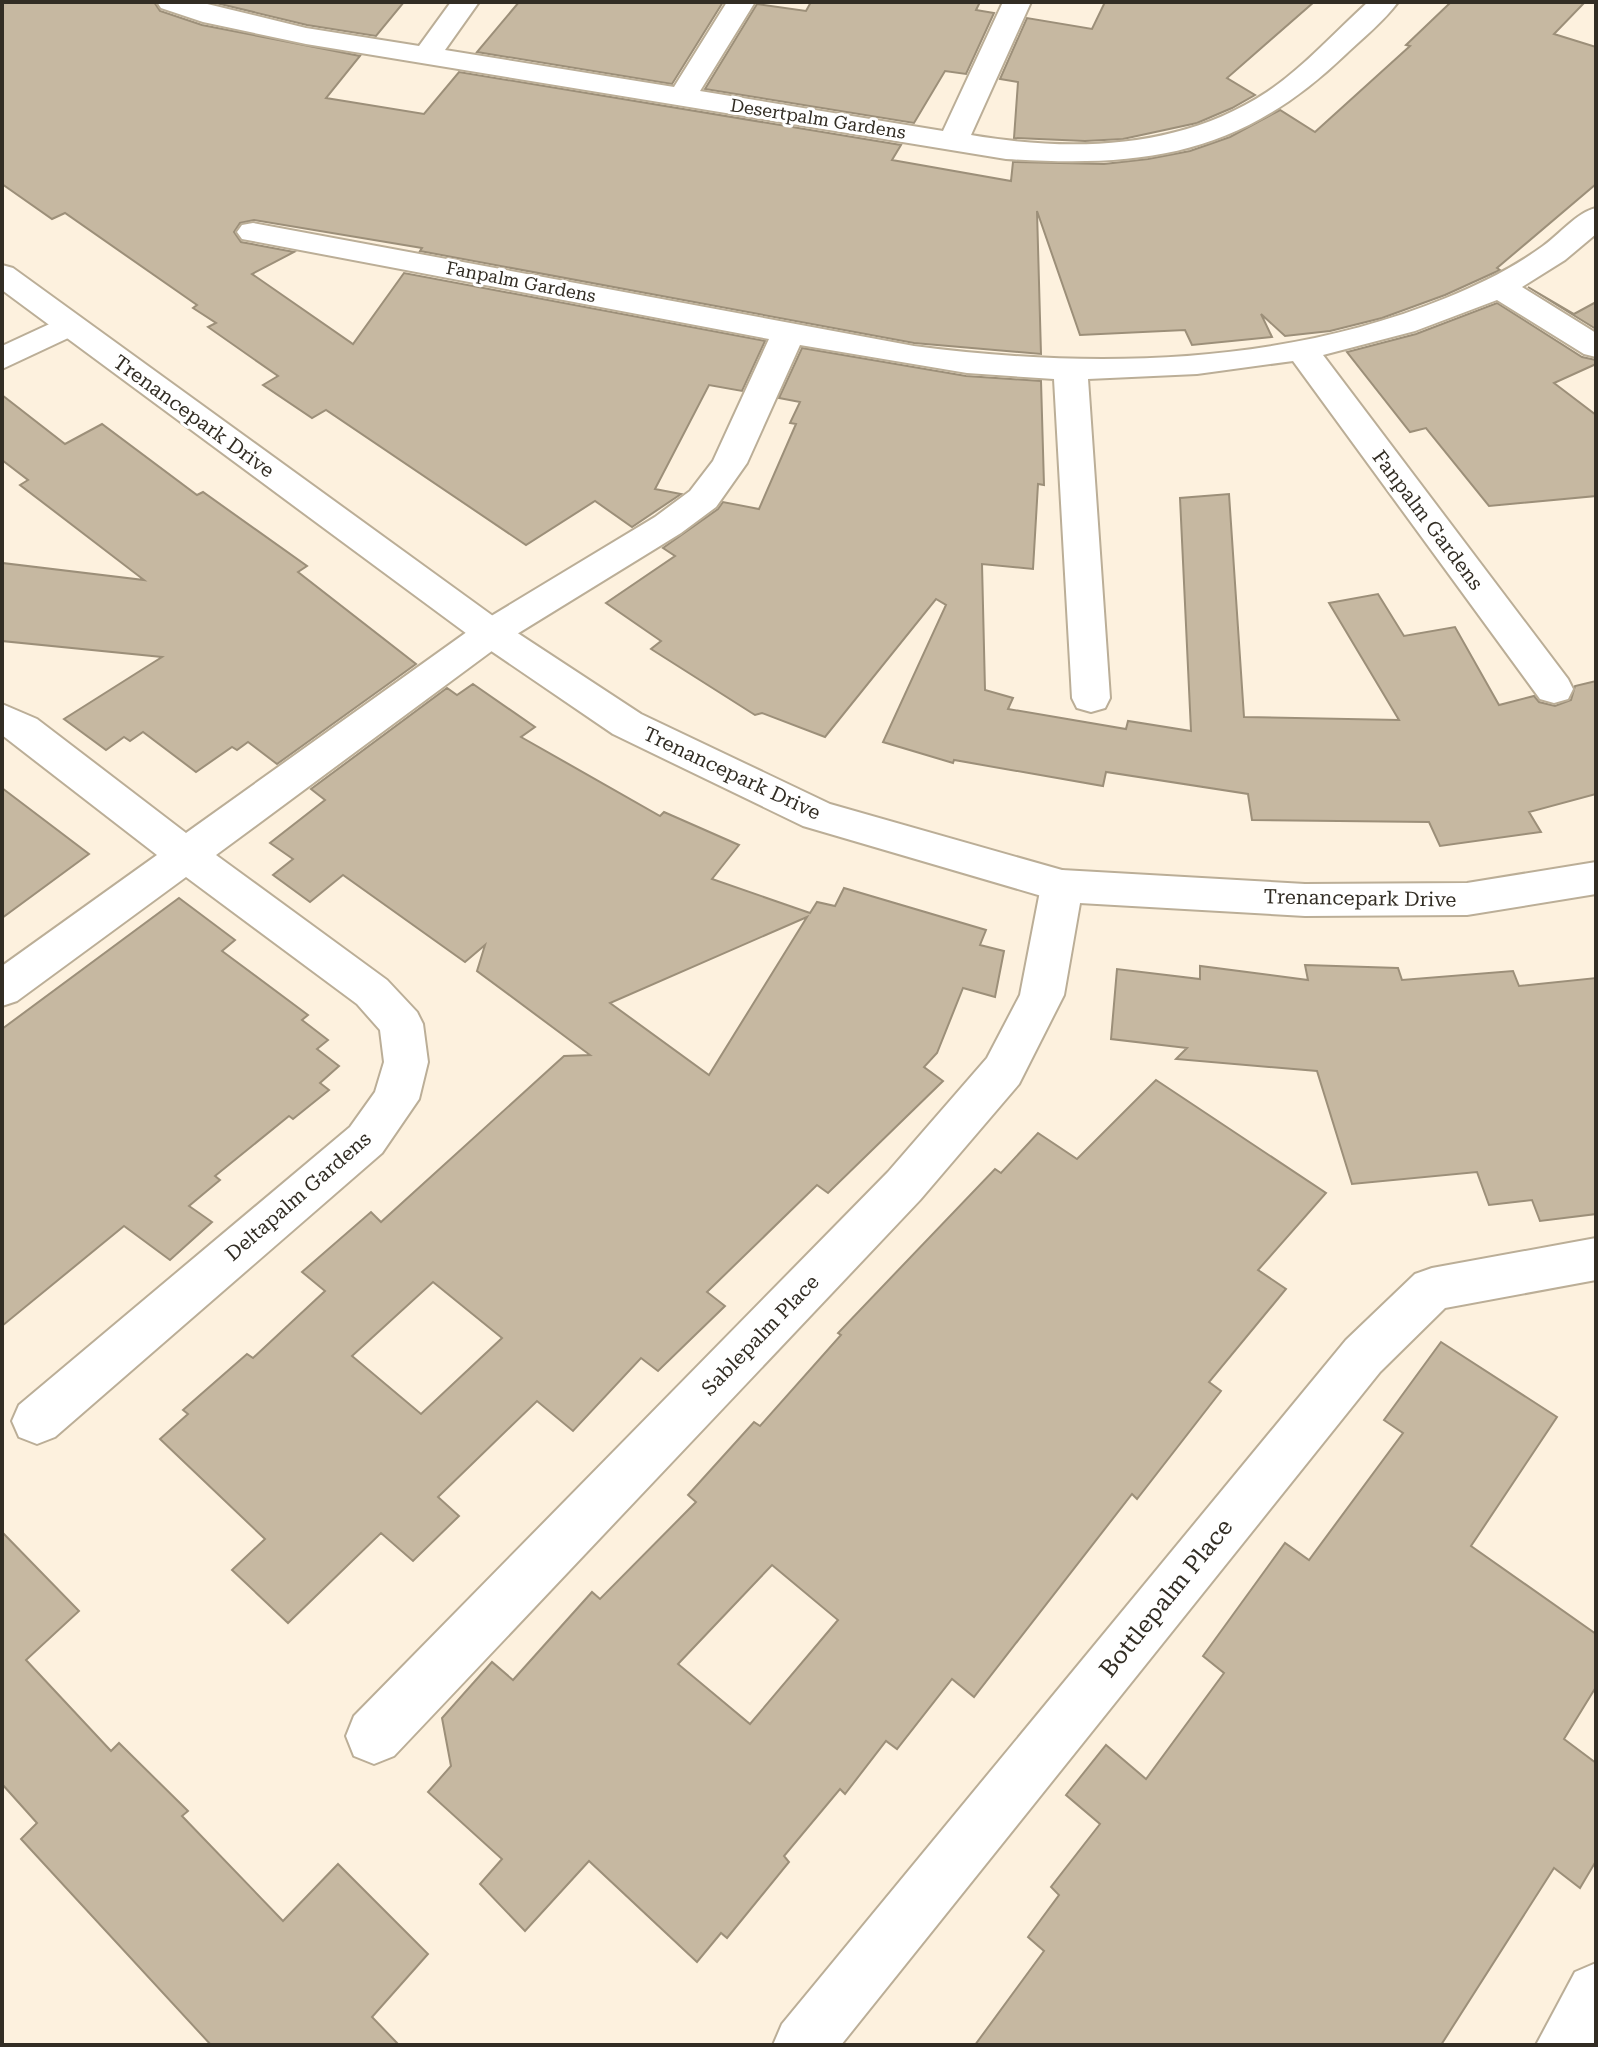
<svg xmlns="http://www.w3.org/2000/svg" width="1598" height="2047" viewBox="0 0 1598 2047" font-family="'Roboto Serif',serif">
  <rect width="100%" height="100%" fill="#fdf1de"/>
  <g fill="#c6b8a1" stroke="#9c8f79" stroke-width="2" fill-rule="evenodd">
    <path d="M2,2H154L160,11L202,25L360,56L326,98L424,114L459,72L901,145L892,160L1011,181L1013,162L1104,164L1148,159L1190,151L1230,137L1280,110L1315,132L1410,46L1406,45L1451,2H1585L1554,34L1596,47V184L1497,268L1500,270L1445,295L1382,318L1330,331L1285,336L1261,314L1272,337L1192,345L1185,330L1080,335L1037,211L1041,354L914,343L420,251L422,248L254,220L240,223L234,232L241,242L294,252L252,274L353,344L404,273L765,341L742,391L709,385L655,489L681,494L632,527L595,501L526,545L326,410L312,418L263,385L278,376L208,327L216,323L193,308L197,305L65,213L52,219L2,184Z"/>
    <path d="M212,2H404L376,36L307,25Z"/>
    <path d="M519,2H723L672,84L477,52Z"/>
    <path d="M811,2H980L976,10L994,13L966,74L945,71L914,123L705,89L757,4L806,11Z"/>
    <path d="M1105,2H1314L1227,78L1255,95L1232,108L1197,123L1123,139L1085,141L1014,138L1018,82L1000,79L1027,18L1092,29Z"/>
    <path d="M1528,287L1574,314L1596,302V329Z"/>
    <path d="M1497,303L1582,357L1596,360V364L1554,383L1596,415V496L1489,506L1426,428L1410,432L1347,352L1416,334Z"/>
    <path d="M802,348L966,376L1041,381L1044,485L1038,484L1033,569L982,564L985,690L1013,698L1008,709L1126,729L1128,721L1191,731L1180,498L1229,494L1244,717L1399,720L1329,603L1378,594L1404,636L1455,627L1499,705L1534,696L1539,702L1555,706L1571,700L1575,686L1596,681V794L1529,812L1541,832L1440,846L1429,822L1252,820L1248,794L1106,772L1103,786L954,760L953,763L883,742L946,605L936,599L825,737L762,713L755,715L651,649L661,641L606,603L675,556L663,548L718,509L723,502L759,509L796,424L790,423L800,402L779,398Z"/>
    <path d="M2,395L65,444L102,424L197,495L203,492L307,566L298,572L416,664L277,764L248,742L237,750L232,747L196,772L143,732L130,741L124,737L106,750L64,719L162,657L2,641V563L144,580L20,485L28,480L2,460Z"/>
    <path d="M473,684L535,727L521,737L660,816L664,812L739,845L712,879L810,913L817,902L835,906L844,888L986,930L980,945L1004,951L995,997L963,988L937,1053L924,1067L943,1081L828,1193L817,1185L707,1292L725,1306L658,1371L641,1358L573,1431L537,1401L438,1497L459,1516L413,1561L381,1533L288,1623L232,1570L265,1539L160,1439L188,1414L183,1410L247,1354L253,1358L325,1291L302,1272L371,1212L381,1222L564,1056L590,1055L477,971L485,945L465,962L343,875L310,902L273,875L293,859L270,843L325,800L311,789L447,688L457,695ZM807,917L709,1075L610,1003ZM433,1282L502,1338L421,1414L352,1356Z"/>
    <path d="M2,788L89,854L2,918Z"/>
    <path d="M179,898L235,940L222,951L308,1015L302,1020L328,1040L317,1049L339,1066L320,1083L329,1090L293,1119L289,1116L215,1176L220,1180L189,1206L212,1222L170,1260L124,1226L2,1326V1029Z"/>
    <path d="M1305,965L1398,968L1402,980L1513,971L1519,986L1596,978V1214L1540,1221L1532,1200L1489,1205L1477,1172L1352,1184L1317,1071L1176,1059L1187,1048L1111,1039L1117,969L1200,979V966L1308,980Z"/>
    <path d="M1156,1080L1326,1193L1258,1270L1286,1289L1209,1382L1221,1391L1137,1499L1132,1494L974,1697L952,1679L897,1749L886,1741L845,1794L840,1789L784,1856L789,1862L727,1938L721,1933L697,1962L589,1861L525,1931L480,1884L502,1859L428,1792L451,1766L442,1718L492,1662L513,1680L592,1592L600,1599L696,1502L688,1495L754,1422L760,1426L841,1335L838,1333L995,1169L1001,1173L1038,1133L1077,1159ZM772,1565L838,1620L750,1724L678,1664Z"/>
    <path d="M1441,1342L1557,1417L1471,1546L1596,1634V1687L1564,1739L1596,1763V1861L1580,1888L1554,1868L1441,2045H975L1044,1951L1028,1937L1059,1895L1051,1887L1100,1824L1066,1795L1106,1745L1146,1779L1224,1673L1203,1656L1285,1543L1309,1560L1403,1433L1384,1420Z"/>
    <path d="M2,1532L79,1611L26,1660L111,1751L119,1743L188,1811L182,1816L283,1921L338,1864L428,1954L372,2017L399,2045H211L21,1839L37,1823L2,1784Z"/>
  </g>
  <g fill="none" stroke-linecap="round" stroke-linejoin="round">
    <g stroke="#bbae97" stroke-width="4">
      <g id="minor">
        <path d="M157,2H199L306,28L419,46L451,2H479L445,50L674,87L727,2H755L700,91L943,131L1003,2H1031L971,135C1071,152 1179,150 1267,92C1304,67 1335,32 1368,2H1398C1384,21 1363,38 1346,54C1241,155 1147,168 1006,159L306,44L203,22L161,8Z"/>
        <path d="M1596,208V234L1565,260L1522,287L1596,333V357L1584,354L1497,300L1415,331L1323,355L1568,679L1573,689L1568,699L1554,703L1540,699L1293,361L1197,374L1088,379L1110,698L1105,708L1091,712L1077,708L1072,698L1054,379L967,373L800,345L747,463L716,507L681,533L504,642L216,855L387,980L417,1012L423,1024L428,1062L419,1099L382,1153L55,1437L37,1444L19,1437L12,1421L19,1405L350,1127L375,1092L384,1062L380,1030L357,1004L186,877L17,1001L2,1006V966L157,855L2,735V704L37,719L186,833L478,624L655,517L690,491L713,461L769,339L253,241L242,239L237,232L242,225L253,223L914,346C1090,369 1279,366 1446,298C1480,284 1513,268 1543,246C1560,234 1576,213 1596,208Z"/>
        <path d="M69,315L81,318L85,325L81,332L2,369V346Z"/>
        <path d="M1062,870L1077,875L1083,886L1064,995L1019,1084L920,1200L394,1756L374,1764L354,1756L346,1736L354,1716L888,1172L987,1058L1020,995L1041,886L1047,875Z"/>
        <path d="M1596,1238V1280L1445,1308L1380,1372L841,2045H773L782,2024L1346,1340L1415,1274L1432,1268Z"/>
        <path d="M1596,1963V2045H1536L1575,1972Z"/>
      </g>
    </g>
    <g stroke="#bbae97" stroke-width="4">
      <path id="tertiary" d="M2,265L13,268L504,624L641,714L830,804L1062,870L1305,884L1467,883L1596,862V894L1467,915L1305,916L1062,902L803,826L613,734L478,642L2,290Z"/>
    </g>
    <use href="#minor" fill="#fff" fill-rule="evenodd"/>
    <use href="#tertiary" fill="#fff" fill-rule="evenodd"/>
  </g>
  <g text-anchor="middle" stroke-width="6" stroke-linejoin="round" paint-order="stroke">
    <g font-size="18" fill="#322d24" stroke="#fff">
      <text transform="translate(818 119) rotate(9)" y="6">Desertpalm Gardens</text>
      <text transform="translate(521 282) rotate(11)" y="6">Fanpalm Gardens</text>
    </g>
    <g font-size="20" fill="#322d24" stroke="#fff">
      <text transform="translate(194 416) rotate(36)" y="7">Trenancepark Drive</text>
      <text transform="translate(1428 520) rotate(53)" y="7">Fanpalm Gardens</text>
      <text transform="translate(732 773) rotate(25)" y="7">Trenancepark Drive</text>
      <text transform="translate(1360 898) rotate(1)" y="7">Trenancepark Drive</text>
      <text transform="translate(298 1196) rotate(-41)" y="7">Deltapalm Gardens</text>
      <text transform="translate(760 1335) rotate(-46)" y="7">Sablepalm Place</text>
    </g>
    <g font-size="24" fill="#322d24" stroke="#fff">
      <text transform="translate(1166 1598) rotate(-51)" y="8">Bottlepalm Place</text>
    </g>
  </g>
  <rect width="1598" height="2047" fill="none" stroke="#322d24" stroke-width="8"/>
</svg>
